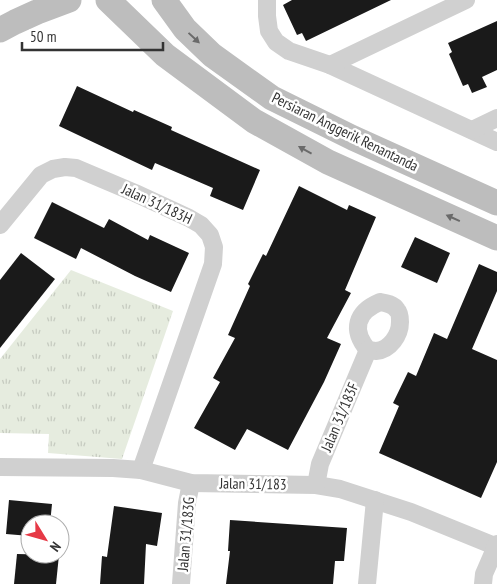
<svg xmlns="http://www.w3.org/2000/svg" width="497" height="584" viewBox="0 0 497 584" font-family="'PT Sans Narrow',sans-serif">
  <defs>
    <pattern id="park-tufts" width="24" height="20" patternUnits="userSpaceOnUse" patternTransform="scale(1.25)"><rect width="24" height="20" fill="#e6ecdf"/><path d="M3 7l-1-3M5 7V3M7 7l1-3M15 17l-1-3M17 17v-4M19 17l1-3" fill="none" stroke="#c6cbc0"/></pattern>
  </defs>
  <rect width="100%" height="100%" fill="#fff"/>
  <path fill="url(#park-tufts)" d="M71,270L173,311L122,459L48,453L49,434L0,433V359Z"/>
  <g fill="#1a1a1a">
    <path d="M292,0H391L306,41L302,33L297,35L283,5Z"/>
    <path d="M497,21V70L482,77L487,87L472,93L468,84L463,86L449,54L452,52L448,43Z"/>
    <path d="M77,86L133,112L134,110L172,127L171,130L260,170L243,210L210,196L213,188L155,163L152,170L59,126Z"/>
    <path d="M299,186L347,210L349,205L376,217L345,290L351,293L327,338L341,344L324,382L288,450L247,429L235,450L194,428L220,382L213,378L235,338L228,335L250,286L248,284L263,254L266,256Z"/>
    <path d="M52,202L104,228L109,219L148,240L150,235L189,253L171,292L135,276L81,248L76,259L34,238Z"/>
    <path d="M415,237L450,253L437,283L401,267Z"/>
    <path d="M21,253L55,279L0,348V280Z"/>
    <path d="M479,264L497,272V291L472,349L497,360V462L481,498L379,453L399,406L393,403L408,372L416,376L434,333L447,339Z"/>
    <path d="M9,500L52,504L50,524H30V536L6,534Z"/>
    <path d="M114,506L162,513L157,546L146,544L144,584H100L102,556L107,557Z"/>
    <path d="M230,520L347,528L344,561H335L333,584H226L230,551H228Z"/>
    <path d="M17,554L59,555L56,584H14Z"/>
  </g>
  <g fill="none" stroke-linecap="round" stroke-linejoin="round">
    <g stroke="#d0d0d0" stroke-width="18">
      <path d="M267,0V16L269,31L276,42L289,51L330,65L497,142"/>
      <path d="M330,65L466,0"/>
      <path d="M472,130L497,118"/>
      <path d="M0,225L41,175L53,169L65,167L76,168L135,193L189,218L201,225L210,235L214,247L213,264L141,470"/>
      <path d="M380,302C386,303 393,304 397,310C400,313 400,319 400,322C400,335 390,350 376,351C373,351 370,350 368,350C351,330 356,312 380,302Z"/>
      <path d="M0,467L113,468L141,470L191,483L316,485L340,489L411,512L497,547"/>
      <path d="M316,485L320,464L368,350"/>
      <path d="M181,584L187,503L191,483"/>
      <path d="M367,584L375,500"/>
      <path d="M483,584L484,574L497,544"/>
    </g>
    <g stroke="#bdbdbd" stroke-width="25">
      <path d="M108,0L165,55L254,121L328,162L497,238"/>
      <path d="M164,0L185,29L212,55L272,98L353,138L497,203"/>
      <path d="M0,30L15,22L37,12L69,0"/>
    </g>
  </g>
  <defs><path id="oneway-solid" d="M-6-.8H1V-3.2L6.5 0L1 3.2V.8H-6Z" transform="scale(1.25)"/></defs>
  <g fill="#6a6a6a">
    <use href="#oneway-solid" transform="translate(194 38) rotate(43)"/>
    <use href="#oneway-solid" transform="translate(305 150) rotate(-151)"/>
    <use href="#oneway-solid" transform="translate(453 218) rotate(-156)"/>
  </g>
  <g text-anchor="middle" stroke-width="5" stroke-linejoin="round" paint-order="stroke">
    <g font-size="15" fill="#333" stroke="#fff">
      <text transform="translate(345 132) rotate(26)" y="5">Persiaran Anggerik Renantanda</text>
      <text transform="translate(157 204) rotate(25)" y="5">Jalan 31/183H</text>
      <text transform="translate(340 417) rotate(-67)" y="5">Jalan 31/183F</text>
      <text transform="translate(253 484) rotate(1)" y="5">Jalan 31/183</text>
      <text transform="translate(186 534) rotate(-85)" y="5">Jalan 31/183G</text>
    </g>
  </g>
  <g transform="translate(45 539) rotate(127)"><circle r="24" fill="#ffffff" stroke="#adadad"/>
  <path d="M0-4L9 19L0 12L-9 19Z" fill="#e63946"/>
  <text y="-8" font-size="14" font-weight="bold" text-anchor="middle" fill="#333333">N</text>
  </g>
  <path d="M22 42v8h141v-8" fill="none" stroke="#333333" stroke-width="2.5"/>
  <text x="30" y="42" font-size="15" fill="#333333" stroke="#ffffff" stroke-width="4" paint-order="stroke">50 m</text>
</svg>
